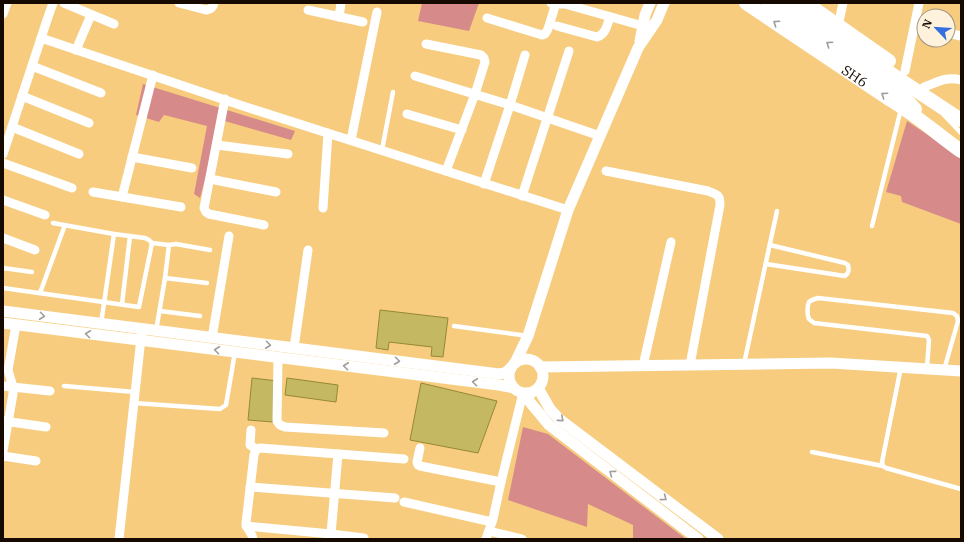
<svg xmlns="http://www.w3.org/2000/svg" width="964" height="542" viewBox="0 0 964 542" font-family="'IBM Plex Serif',serif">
  <rect width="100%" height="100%" fill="#f7cc7e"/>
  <g fill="#d68b8a">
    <path d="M422,3H479L469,31L418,21Z"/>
    <path d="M143,84L295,131L291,140L221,120L200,198L194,194L207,126L164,115L159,122L136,115Z"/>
    <path d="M907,121L961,157V224L902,202L901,196L886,192Z"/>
    <path d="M523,427L548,434L686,539H633V525L588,504L587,527L508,500Z"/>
  </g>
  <g fill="#c4b863" stroke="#958932">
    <path d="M380,310L448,318L443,357L431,356L432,347L389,342L388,350L376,348Z"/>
    <path d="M252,378L278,381L273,422L248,420Z"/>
    <path d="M287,378L338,385L336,402L285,395Z"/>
    <path d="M421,383L497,401L478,453L410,440Z"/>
  </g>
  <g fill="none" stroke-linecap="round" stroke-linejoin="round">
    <g stroke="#fff" stroke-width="4.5">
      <path d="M944,115L961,133"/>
      <path d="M382,150L393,92"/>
      <path d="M872,226L901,109"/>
      <path d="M152,243L169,245"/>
      <path d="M766,264L845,276C849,273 849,270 848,265L845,263L770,245"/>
      <path d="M3,268L32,272"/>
      <path d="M165,278L207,283"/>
      <path d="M3,288L139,307L152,243L149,240L145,238L114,234L53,223"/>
      <path d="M40,293L65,225"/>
      <path d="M122,304L130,236"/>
      <path d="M160,311L200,316"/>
      <path d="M101,324L114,234"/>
      <path d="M454,326L528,336"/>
      <path d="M156,331L165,278L169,245L176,244L210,250"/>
      <path d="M744,364L777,211"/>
      <path d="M901,367L882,462L883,466L886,468L961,489"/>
      <path d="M927,368L929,340L927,336L814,323C813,322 810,320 809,319C807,315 807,306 809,302C811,300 815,299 818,298L953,313L957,316L958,321L944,370"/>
      <path d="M64,386L135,392"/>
      <path d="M134,403L220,409L226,405L235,352"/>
      <path d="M812,452L883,466"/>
    </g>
    <g stroke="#fff" stroke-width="9">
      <path d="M64,3L114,24"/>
      <path d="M179,3L206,10C211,9 213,8 214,3"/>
      <path d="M551,3L556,4H565L643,26"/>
      <path d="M308,10L363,22"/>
      <path d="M3,14L7,3"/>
      <path d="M339,17L341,3"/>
      <path d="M487,18L542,35L545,34L548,29L556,3"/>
      <path d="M557,26L597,37C606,34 607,25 610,17"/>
      <path d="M838,26L843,3"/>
      <path d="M948,33L961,36"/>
      <path d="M41,38L243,106L568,210"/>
      <path d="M426,44L481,55L484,58L485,62L475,94L446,171"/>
      <path d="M76,50L91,15"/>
      <path d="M32,66L101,93"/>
      <path d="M905,71L919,3"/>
      <path d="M415,76L510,105L600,136"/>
      <path d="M924,87C938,82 946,76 961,80"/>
      <path d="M22,96L89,123"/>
      <path d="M225,99L204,208L206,212L209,214L264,225"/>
      <path d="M407,114L462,130"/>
      <path d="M12,127L79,154"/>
      <path d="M351,140L377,12"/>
      <path d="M217,145L288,154"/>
      <path d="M3,154L47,20L53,3"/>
      <path d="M132,157L192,168"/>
      <path d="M3,163L72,188"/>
      <path d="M606,171L708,191C717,195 720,194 720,205L690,365"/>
      <path d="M210,179L276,192"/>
      <path d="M484,184L510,105L525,55"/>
      <path d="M93,192L181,207"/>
      <path d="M522,196L569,51"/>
      <path d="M122,197L153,75"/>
      <path d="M3,200L45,215"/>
      <path d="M323,208L328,133"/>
      <path d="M3,238L35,250"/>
      <path d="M212,338L229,236"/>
      <path d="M294,348L308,250"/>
      <path d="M278,358L277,421L280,425L285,427L384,433"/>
      <path d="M643,366L671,242"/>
      <path d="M3,386L50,391"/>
      <path d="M4,421L46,427"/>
      <path d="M251,430L250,445L256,449"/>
      <path d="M420,448L417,462L418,465L420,466L501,482"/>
      <path d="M3,451L13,394V387L8,370L16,325"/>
      <path d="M3,456L36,461"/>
      <path d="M250,487L395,498"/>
      <path d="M404,502L492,522"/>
      <path d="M246,526L331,534L364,538"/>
      <path d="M489,531L522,539"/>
      <path d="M331,534L338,454"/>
      <path d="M119,539L142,329"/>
      <path d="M253,539C252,532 246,529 246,523L254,455L256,449L260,448L404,459"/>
      <path d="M486,539L493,519L501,482L523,393"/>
    </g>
    <g stroke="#fff" stroke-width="11">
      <path d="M640,41L645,15L650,3"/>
      <path d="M3,311L499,374L505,373L511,368"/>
      <path d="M3,323L499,385L514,388"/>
      <circle cx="526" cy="376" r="17"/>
      <path d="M515,363L528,336L568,210L638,48L657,20L664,3"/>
      <path d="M540,367L831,363L961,371"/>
      <path d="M538,388L550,409L559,419L718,539"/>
      <path d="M528,393L529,401L549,425L698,539"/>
    </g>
    <g stroke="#fff" stroke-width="14">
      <path id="s1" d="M746,3L889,99C915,114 937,134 961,151"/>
      <path d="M768,3L896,89L915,109"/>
      <path d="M787,3L902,81L961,120"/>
      <path d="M806,3L889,61"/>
    </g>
  </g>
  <defs><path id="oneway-chevron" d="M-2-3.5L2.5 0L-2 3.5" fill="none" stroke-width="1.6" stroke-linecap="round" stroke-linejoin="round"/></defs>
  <g stroke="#a19d99">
    <use href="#oneway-chevron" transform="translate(776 23) rotate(-146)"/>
    <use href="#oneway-chevron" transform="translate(829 44) rotate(-146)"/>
    <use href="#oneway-chevron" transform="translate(884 95) rotate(-146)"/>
    <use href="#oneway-chevron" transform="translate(42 316) rotate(7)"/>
    <use href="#oneway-chevron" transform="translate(88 334) rotate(-173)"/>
    <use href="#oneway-chevron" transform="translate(268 345) rotate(7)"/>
    <use href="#oneway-chevron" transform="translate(217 350) rotate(-173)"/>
    <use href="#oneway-chevron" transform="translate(397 361) rotate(7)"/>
    <use href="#oneway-chevron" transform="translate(346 366) rotate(-173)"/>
    <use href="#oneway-chevron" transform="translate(475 382) rotate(-173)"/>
    <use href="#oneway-chevron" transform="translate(561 419) rotate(41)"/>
    <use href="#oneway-chevron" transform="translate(612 473) rotate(-143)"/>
    <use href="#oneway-chevron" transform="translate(664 498) rotate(37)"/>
  </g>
  <g text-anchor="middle" stroke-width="3" stroke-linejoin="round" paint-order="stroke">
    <g font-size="14" fill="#150900" stroke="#fff2dc">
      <text dy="5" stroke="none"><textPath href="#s1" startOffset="131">SH6</textPath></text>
    </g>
  </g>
  <rect width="964" height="542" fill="none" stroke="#150900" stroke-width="8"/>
  <g transform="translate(936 28) rotate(295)"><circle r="19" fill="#fff2dc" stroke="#a19584"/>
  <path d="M0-3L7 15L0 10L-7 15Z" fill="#3370de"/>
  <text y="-6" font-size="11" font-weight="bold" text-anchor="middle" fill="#150900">N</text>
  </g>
</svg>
